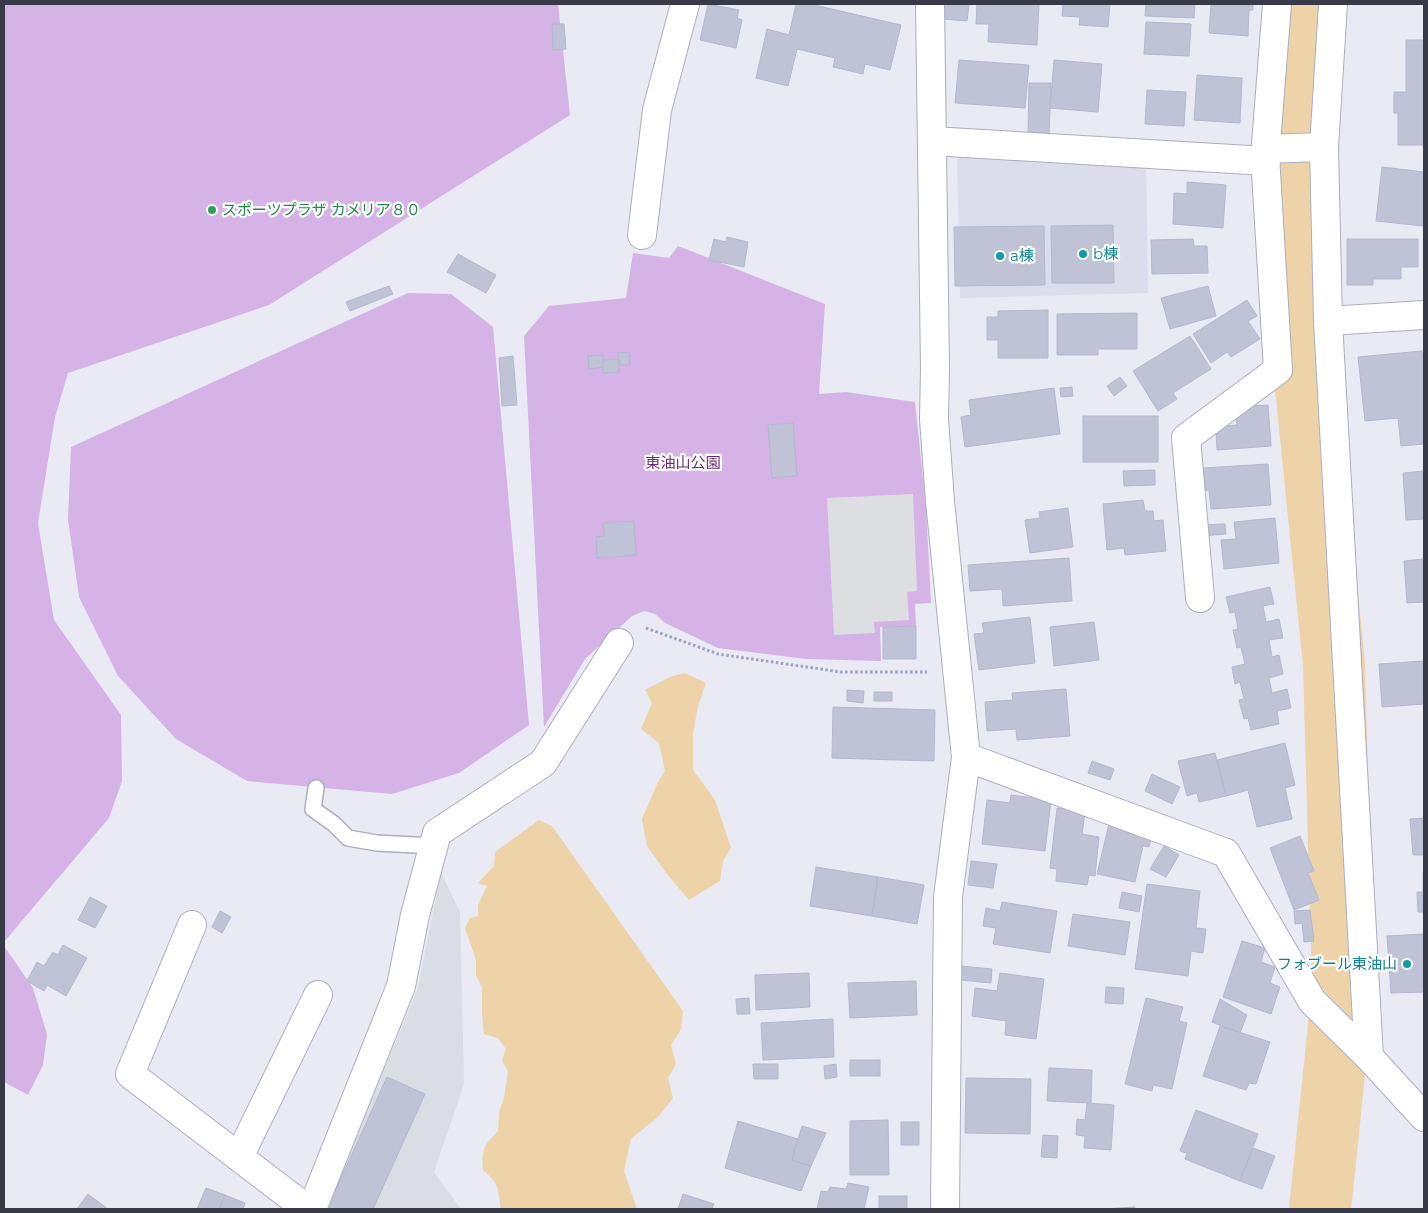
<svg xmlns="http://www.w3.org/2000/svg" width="1428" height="1213" viewBox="0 0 1428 1213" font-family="Montserrat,'Noto Sans JP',sans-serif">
  <rect width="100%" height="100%" fill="#e9eaf4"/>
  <path fill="#dbddec" d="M957,151L1146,159L1148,293L960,298Z"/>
  <path fill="#dadde3" d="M441,873L460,912L464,1084L434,1172L461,1209H325L417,991Z"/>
  <g fill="#d5b3e6">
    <path d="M4,4H558L570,115L269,305L68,373L55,417L38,523L54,620L121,715L122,781L109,818L4,942Z"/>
    <path d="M678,246L825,304L819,394L846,392L915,402L926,506L931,603L915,604L916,626L880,627L881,661L806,659L718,648L665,623L655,614L644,611L632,616L585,659L544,727L524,336L549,306L626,298L633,253L669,258Z"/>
    <path d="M408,293L451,294L493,327L529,725L459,773L392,794L247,781L176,739L118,676L79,597L68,519L71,447Z"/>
    <path d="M4,946L33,988L47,1034L43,1065L28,1095L4,1082Z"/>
  </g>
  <path fill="#dddee2" d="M913,494L917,591L907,592L909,620L874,622L875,633L834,635L827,498Z"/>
  <g fill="#eed3a8">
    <path d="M685,673L706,683L698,706L693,733V770L715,800L731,848L723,861L720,881L689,900L667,874L647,846L642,819L657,784L665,771L659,743L641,729L652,703L645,690L670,677Z"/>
    <path d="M539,820L552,826L683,1011L681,1029L671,1045L676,1064L668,1078L673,1098L659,1116L631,1139L624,1171L637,1209H501C497,1187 501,1186 483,1170C481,1150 484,1145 498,1131L499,1113L504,1098L508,1071L502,1061L506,1049L498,1038L484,1034L482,1014V987L476,975V960L465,928L470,918L478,916V905L487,886L478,883L494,866L495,852Z"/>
  </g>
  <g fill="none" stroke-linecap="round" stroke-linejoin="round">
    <path stroke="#eed3a8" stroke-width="62" d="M1305,4L1295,201L1297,298L1334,665L1343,987L1320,1209"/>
  </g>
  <g fill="#bfc3d5" stroke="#b2b8d0">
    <path d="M708,4L739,10L737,18L742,20L736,48L700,40Z"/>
    <path d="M796,4H810L901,25L890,70L865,64L863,74L833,67L835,58L797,49L788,86L756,78L767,29L789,35Z"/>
    <path d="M944,4H969L967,21L943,19Z"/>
    <path d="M977,4H1039L1037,45L988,42L989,24H976Z"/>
    <path d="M1063,4H1110L1108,27L1079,25L1080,17L1062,16Z"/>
    <path d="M1146,4H1195L1194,18L1145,16Z"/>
    <path d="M1211,4H1253V10H1249L1248,36L1209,33Z"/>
    <path d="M1146,22L1191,24L1189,56L1144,54Z"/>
    <path d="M552,24H564L566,49L553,50Z"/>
    <path d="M1406,40H1424V145H1398V113H1394V92H1406Z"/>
    <path d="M959,60L1029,65L1025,108L955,103Z"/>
    <path d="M1054,60L1102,64L1098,112L1050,108Z"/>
    <path d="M1197,75L1242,78L1240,123L1194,120Z"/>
    <path d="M1029,83H1051L1049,135L1028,134Z"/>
    <path d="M1147,90L1186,92L1184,126L1145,124Z"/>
    <path d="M1382,167L1424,172V226L1376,221Z"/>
    <path d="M1187,182L1226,185L1223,228L1173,224L1174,193L1187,194Z"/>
    <path d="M1113,225L1114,283H1052L1051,226Z"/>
    <path d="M1044,226L1045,285L955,286L954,227Z"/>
    <path d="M727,237L748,242L744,267L709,260L714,239L726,242Z"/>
    <path d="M1193,239L1194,246H1207L1208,273L1152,274L1151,240Z"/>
    <path d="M1347,239H1418V267H1401V279H1373V285H1347Z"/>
    <path d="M458,254L496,275L486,293L447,272Z"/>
    <path d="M389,286L393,294L350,311L346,302Z"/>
    <path d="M1208,286L1216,316L1170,329L1161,298Z"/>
    <path d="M1247,300L1257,316L1248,321L1260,339L1231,357L1227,352L1211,363L1193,334Z"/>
    <path d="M1048,310V358H998V340H987V317H998V311Z"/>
    <path d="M1137,313V349H1098V355H1057V314Z"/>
    <path d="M1190,336L1211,369L1173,393L1177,399L1158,411L1133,371Z"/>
    <path d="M1422,351L1424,369V444L1401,446L1398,418L1365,421L1358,357Z"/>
    <path d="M629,352L630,365H620L618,353Z"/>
    <path d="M603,355V367L589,369L588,356Z"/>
    <path d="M513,356L517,405L502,406L499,358Z"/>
    <path d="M618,359L619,372L603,373V360Z"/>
    <path d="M1120,377L1127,386L1114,396L1107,386Z"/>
    <path d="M1072,387L1073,396L1061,397L1060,388Z"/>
    <path d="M1054,388L1060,434L965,447L961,417L971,415L969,400Z"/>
    <path d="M1268,405L1271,446L1217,450L1216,427L1237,425L1236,413H1246V406Z"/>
    <rect x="1083" y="416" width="75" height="46"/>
    <path d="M793,423L797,476L772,478L768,425Z"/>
    <path d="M1268,464L1271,505L1211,509L1209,490L1204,491L1203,468Z"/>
    <path d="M1155,470V485L1124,486L1123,471Z"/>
    <path d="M1424,471V519L1406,520L1403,473Z"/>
    <path d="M1143,500L1145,511H1153L1154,521L1163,520L1166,551L1125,555L1124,548L1107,550L1103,504Z"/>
    <path d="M1068,508L1073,547L1030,553L1025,520L1040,518L1039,512Z"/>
    <path d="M1275,518L1279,563L1224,569L1221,540L1236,539L1234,522Z"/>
    <path d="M634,521L636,555L597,558L596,537L604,536L603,523Z"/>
    <path d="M1225,524L1226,534L1201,536L1200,525Z"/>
    <path d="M1069,558L1072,601L1003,606L1002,589L970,591L968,565Z"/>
    <path d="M1424,559V602L1407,603L1404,561Z"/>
    <path d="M1270,587L1274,604L1263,606L1266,622L1279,619L1283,638L1269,640L1272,657L1279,655L1283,674L1269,678L1272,693L1287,689L1291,708L1277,711L1279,724L1251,730L1248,718L1244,719L1239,700L1244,699L1240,682L1235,684L1232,667L1245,664L1241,647L1237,648L1233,630L1238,629L1235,612L1230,613L1226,597Z"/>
    <path d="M1030,617L1035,663L979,670L974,634L984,633L982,623Z"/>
    <path d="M1094,622L1099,660L1054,666L1050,627Z"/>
    <path d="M916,626V659H883V627Z"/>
    <path d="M1424,661V704L1382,707L1379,664Z"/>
    <path d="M1066,689L1070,736L1017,740L1016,729L987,731L985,702L1013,700L1012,693Z"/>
    <path d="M847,690L864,691L863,703L847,701Z"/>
    <rect x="874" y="692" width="18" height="9"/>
    <path d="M833,707L935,710L934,761L832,758Z"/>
    <path d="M1285,743L1295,785L1285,788L1292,819L1257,827L1248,790L1226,796L1217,760Z"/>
    <path d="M1215,753L1226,796L1199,802L1197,793L1187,796L1178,761Z"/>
    <path d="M1092,761L1114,769L1110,780L1088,773Z"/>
    <path d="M1152,774L1180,787L1172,804L1145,791Z"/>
    <path d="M1011,795L1051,800L1045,851L982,844L987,800L1010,803Z"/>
    <path d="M1057,808L1085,812L1082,834L1099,837L1095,876L1089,875L1087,885L1056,881L1057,869L1050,868Z"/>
    <path d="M1424,818V855H1413L1410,819Z"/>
    <path d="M1109,824L1152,834L1149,847L1143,846L1135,882L1097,874Z"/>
    <path d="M1300,836L1314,871L1308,873L1319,900L1294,910L1270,848Z"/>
    <path d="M1164,846L1179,855L1166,877L1150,869Z"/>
    <path d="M971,861L997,864L993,888L968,885Z"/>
    <path d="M816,867L878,877L872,916L810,906Z"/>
    <path d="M1423,872H1424V912H1418L1417,892H1423Z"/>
    <path d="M878,877L924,885L917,924L872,916Z"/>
    <path d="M1147,884L1200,891L1196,928L1206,929L1203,953L1191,951L1188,976L1135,969Z"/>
    <path d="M1122,892L1142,896L1139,912L1119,908Z"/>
    <path d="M90,897L107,906L95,928L78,920Z"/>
    <path d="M1002,902L1057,911L1050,953L993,944L996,928L983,926L986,908L1000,911Z"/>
    <path d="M1310,910L1314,941L1304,942L1302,923L1295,924L1294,911Z"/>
    <path d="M220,911L231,917L222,933L212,927Z"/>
    <path d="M1073,914L1130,922L1125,955L1068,946Z"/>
    <path d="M1424,934V992L1391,993L1387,936Z"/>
    <path d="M1242,941L1265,948L1261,962L1275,967L1270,983L1280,987L1271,1014L1223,997Z"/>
    <path d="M63,945L87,958L66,996L47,985L44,991L27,981L37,962L44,966L53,952L58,955Z"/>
    <path d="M961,966L992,969L991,983L960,980Z"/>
    <path d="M809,973L810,1007L756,1010L755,975Z"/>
    <path d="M1000,973L1044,979L1036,1039L1005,1035L1006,1021L972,1016L975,988L997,991Z"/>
    <path d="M916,981L917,1015L850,1018L848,983Z"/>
    <path d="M1106,987L1124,988L1123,1004L1105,1003Z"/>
    <path d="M749,998L750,1014H737L736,999Z"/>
    <path d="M1146,998L1183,1007L1179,1021L1187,1023L1172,1089L1153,1085L1152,1091L1125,1084Z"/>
    <path d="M1220,999L1247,1015L1240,1033L1212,1022Z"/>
    <path d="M833,1019L834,1057L763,1060L761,1023Z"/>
    <path d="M1220,1026L1270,1042L1256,1084L1249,1083L1246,1090L1203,1076Z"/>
    <rect x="850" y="1060" width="30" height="16"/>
    <path d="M753,1064H778V1079H754Z"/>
    <path d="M836,1064L837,1077L825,1079L824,1066Z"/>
    <path d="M1049,1068L1092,1070L1091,1103L1047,1101Z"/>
    <path d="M387,1077L425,1094L373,1209H327Z"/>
    <path d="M966,1078L1031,1079L1030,1134L965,1133Z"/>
    <path d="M1087,1103L1114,1105L1111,1150L1084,1148L1085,1136L1076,1135L1077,1119L1085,1120Z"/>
    <path d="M1196,1110L1258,1134L1240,1181L1185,1159L1187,1153L1180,1151Z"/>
    <path d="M888,1120L889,1175H850V1121Z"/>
    <path d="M738,1121L798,1139L792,1160L811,1166L801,1191L725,1168Z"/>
    <rect x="901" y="1122" width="18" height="23"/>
    <path d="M802,1126L826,1133L811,1166L792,1160Z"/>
    <path d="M1043,1135L1058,1136L1057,1158L1041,1157Z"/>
    <path d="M1253,1148L1275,1156L1262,1189L1240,1181Z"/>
    <path d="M848,1183L869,1187L864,1209H817L821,1191L828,1192L830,1187L846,1189Z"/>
    <path d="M206,1188L225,1195L219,1209H197Z"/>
    <path d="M88,1194L108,1209H77Z"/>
    <path d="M683,1194L714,1204L712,1209H678Z"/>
    <path d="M225,1195L245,1203L243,1209H219Z"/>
    <rect x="879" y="1196" width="28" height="13"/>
    <path d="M1135,1207V1209H1104Z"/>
  </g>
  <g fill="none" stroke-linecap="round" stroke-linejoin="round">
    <g stroke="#acaebf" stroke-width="18">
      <path id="service" d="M316,788L313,809L334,824L348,838L377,843L434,846"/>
    </g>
    <g stroke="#acaebf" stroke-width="30">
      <g id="minor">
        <path d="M930,4L935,369L934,419L940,501L966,757L1226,853L1312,1001L1369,1057L1424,1117"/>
        <path d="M1333,4L1324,147L1328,321L1369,1057"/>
        <path d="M932,141L1266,161"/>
        <path d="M1266,149L1324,147"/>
        <path d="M642,235L657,110L685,4"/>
        <path d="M1328,321L1424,315"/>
        <path d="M1200,598L1186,438L1278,370L1265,156L1277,4"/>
        <path d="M192,925L130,1074L307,1209"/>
        <path d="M239,1157L318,995"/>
        <path d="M312,1209L401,986L415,915L437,833L543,763L619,643"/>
        <path d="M945,1209L948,897L966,757"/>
      </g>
    </g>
    <path stroke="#9da3c0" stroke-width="3" stroke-dasharray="2.5 2.5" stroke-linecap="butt" d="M646,628L718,654L841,672H927"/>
    <use href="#service" stroke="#fff" stroke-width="15"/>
    <use href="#minor" stroke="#fff" stroke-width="28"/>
  </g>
  <circle fill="#2e9e5b" stroke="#fff" stroke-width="2" cx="212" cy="210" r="5"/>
  <g fill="#0f9aa8" stroke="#fff" stroke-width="2">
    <circle cx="1083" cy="254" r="5"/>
    <circle cx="1000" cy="256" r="5"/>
    <circle cx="1407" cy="964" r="5"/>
  </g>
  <g text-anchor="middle" stroke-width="4.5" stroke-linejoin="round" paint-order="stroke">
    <g font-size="15" fill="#27864d" stroke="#fff" text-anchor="start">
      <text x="222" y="215">スポーツプラザ カメリア８０</text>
    </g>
    <g font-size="15" fill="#0d838f" stroke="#fff" text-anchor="start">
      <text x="1093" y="259">b棟</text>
      <text x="1010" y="261">a棟</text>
      <text x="1397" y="969" text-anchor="end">フォブール東油山</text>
    </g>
    <g font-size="15" fill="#6a2c78" stroke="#fff">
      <text x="683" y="468">東油山公園</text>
    </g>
  </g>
  <rect width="1428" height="1213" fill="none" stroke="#383a47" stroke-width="10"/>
</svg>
